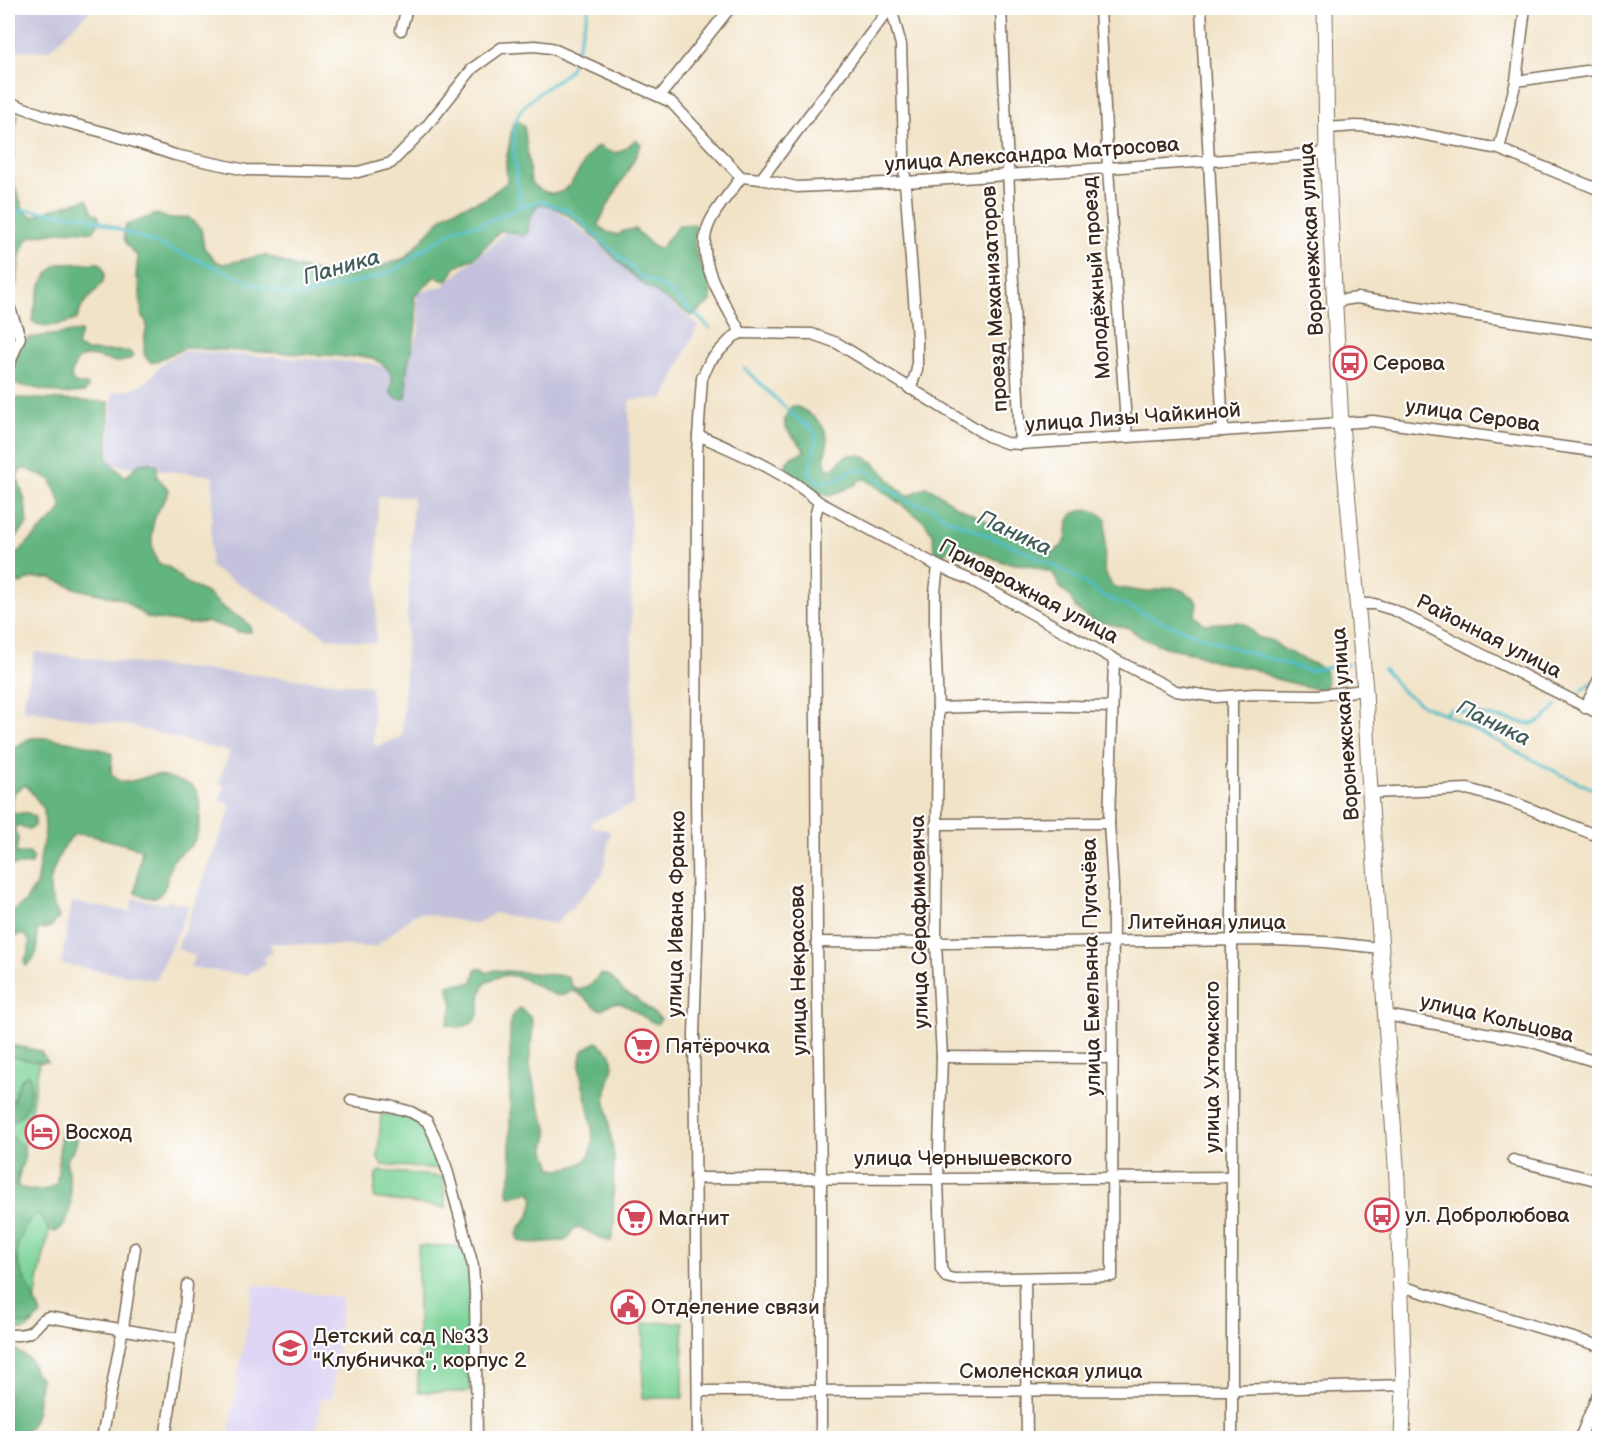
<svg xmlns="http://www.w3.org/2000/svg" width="1607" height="1446" viewBox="0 0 1607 1446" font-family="'Balsamiq Sans',sans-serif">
  <rect width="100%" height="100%" fill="#fff"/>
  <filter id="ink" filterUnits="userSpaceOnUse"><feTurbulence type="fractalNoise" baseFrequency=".0167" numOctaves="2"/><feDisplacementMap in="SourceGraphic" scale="12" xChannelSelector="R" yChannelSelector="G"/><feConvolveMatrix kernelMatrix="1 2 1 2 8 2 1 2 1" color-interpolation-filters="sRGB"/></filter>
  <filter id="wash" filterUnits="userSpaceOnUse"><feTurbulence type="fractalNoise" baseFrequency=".008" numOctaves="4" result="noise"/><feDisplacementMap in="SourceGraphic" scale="24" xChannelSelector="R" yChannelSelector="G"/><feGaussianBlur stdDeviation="1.35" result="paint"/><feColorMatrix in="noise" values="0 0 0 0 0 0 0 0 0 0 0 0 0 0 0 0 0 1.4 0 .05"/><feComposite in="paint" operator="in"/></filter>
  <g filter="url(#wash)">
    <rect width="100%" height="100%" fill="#f1e3c7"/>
    <path fill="#dfd5f5" d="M254,1284L342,1298L332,1399L321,1398L315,1438H228Z"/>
    <g fill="#c3c1db">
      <path d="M8,8H92L50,50L8,51Z"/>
      <path d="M539,196L698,325L664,398L629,400L634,801V804L592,821L591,826L610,831L603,875L555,924L495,913L475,924L421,913L414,915L375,947L269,943L273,952L263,958L266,963L246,975L190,967L195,956L177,948L232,805L219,800L225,786L218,783L230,752L130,726L22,709L35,652L141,664L371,686L374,745L378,746L402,737L413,497L378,496L376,643L329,638L210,567L213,476L110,464L112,393L132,389L148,381L165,361L183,351L370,363L393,369L413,349L420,327L416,293L442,287L503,235Z"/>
      <path d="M133,898L166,904L167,900L188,905L186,914L156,980L61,964L72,902L130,912Z"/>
    </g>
    <g fill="#7bd397" stroke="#5b7e5a" stroke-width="1.5">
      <path d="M8,1048L41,1052L17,1189L57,1195L38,1281L33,1324L24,1330L8,1329Z"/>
      <path d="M381,1114C391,1115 406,1115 415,1119C427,1125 438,1156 441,1169L382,1165L378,1159Z"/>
      <path d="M381,1171L443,1177L446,1208L374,1198L376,1175Z"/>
      <path d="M418,1246H463C473,1294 470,1343 470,1392H418Z"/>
      <path d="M683,1322V1398H643V1323Z"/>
    </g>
    <g fill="#64b580" stroke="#50704f" stroke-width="1.5">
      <path d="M10,109L15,111L18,116L15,129L14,155L9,169L24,212L34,217L44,212L87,199L93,212L98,215L100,221L93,232L72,230L32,236C17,246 20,267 16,284C15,291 11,299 8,306V110Z"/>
      <path d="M519,122L524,126L525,132L531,182C535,187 539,190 546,192C575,202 579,156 599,146C616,158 621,152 636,140L641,144C630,173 610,196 598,225L607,232L618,235L623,231L635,229L655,248H661L679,225L694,224L697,230C685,252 714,277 711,301L692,316C675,305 657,294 641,282C614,262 573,204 538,204L529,220L528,232L523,236L512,232L500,231L474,258L456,266L447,281L435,276L414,297C420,322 412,345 407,369C405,379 408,389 406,398C398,400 394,398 390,392C391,387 393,381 392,377C389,364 372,357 360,356C353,356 348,359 341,356L185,348L152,363L147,359L144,353L145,334L147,328L146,321L142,316L139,282L136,276L138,257C128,247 120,240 126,225L157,214L169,219L188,217L201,229L204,248L216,261L223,264L265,255L295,267L343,276L368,271L405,258L445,215L458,208L485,199L507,182L506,162L513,123Z"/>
      <path d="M100,263C114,282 92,291 83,305C80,309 79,315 77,319C66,324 42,330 32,321C37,297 38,280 58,264Z"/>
      <path d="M81,331L77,347L87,351H128L133,355L131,358C109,374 80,333 71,377L74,383L87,385L88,387L85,392L63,394L9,383L13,364L19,349L29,338Z"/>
      <path d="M16,398L109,402L108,460L124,476H127C136,466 144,456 157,466V477L169,490C166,501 160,505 156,515C150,530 150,549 158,563L170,568L185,582L208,594L225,609L244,620L250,626L251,632H238L219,625L206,622L191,624L148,618L122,599L77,589L51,578H32L20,584L11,576L13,558L16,554L57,515L61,510V503L50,479L27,469L20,470L17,476L25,501L27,524L15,539L9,541L8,408Z"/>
      <path d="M792,406C805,408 825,423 827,437C829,449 820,458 828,470C837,467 840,459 847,456C873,446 890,488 908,496L926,487L932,489L956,506L1040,547L1049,555C1079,538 1059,531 1073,514C1086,508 1095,508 1106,519L1104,571L1113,587L1145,592L1172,587L1184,591L1194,598L1197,603L1195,616L1204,624L1237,622L1243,623L1248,627L1257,637L1273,641L1284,650L1318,666L1326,672L1327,683L1323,688L1316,689L1276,679L1254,669L1221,663L1191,652L1165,647L1141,637L1129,628L1095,621L1085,616L1075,607L1070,597L1060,587L1053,573L1031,566L1003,562L955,543L944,554H938L934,551L933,536L925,522L866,479L859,480L855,485L829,496C812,493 793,482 785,466C789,456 796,455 805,451C795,433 773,429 792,406Z"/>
      <path d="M31,738C49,736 96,745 112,754L111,772C121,792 140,776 156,775C161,775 188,783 192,786C205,797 201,832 192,844C187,851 176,854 172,862C167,872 168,890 158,896C152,900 141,895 135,893L142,849L89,835L75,834C63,844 49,873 50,890C50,899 55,908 59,917L51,927L37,930C35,947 43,951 26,966L24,960L28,954L30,942L27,937L21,934L16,936L8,944V907L13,911L25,902L36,885L45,830L44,809L26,785L15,791L11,804L12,812L18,814C26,812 29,812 35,818V825L31,829L24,828L19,825L14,828L18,839L16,853H30L33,858L31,864L8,866V751Z"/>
      <path d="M476,969H482L487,973L495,970L567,976L573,987L579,990L591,985L600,974L610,976L624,992L635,998L661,1019L657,1024C639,1019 621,990 602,1010C590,1007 585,993 571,991C553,1009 526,966 498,977C494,979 488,980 486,983C474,995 488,1020 465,1026C458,1028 454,1027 447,1024L453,1005L448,985C457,981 465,986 473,982Z"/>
      <path d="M520,1008L531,1018L533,1026L529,1064L538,1103L547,1128L548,1134L545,1148L552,1168C561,1170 567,1168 575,1166C617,1155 570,1078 582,1053C585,1047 591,1045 597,1042L611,1054L613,1066L605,1096L614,1157L613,1212L615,1223L611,1241L605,1240L579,1227L572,1230L570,1236L565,1241C550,1240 531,1246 518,1240C515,1227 525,1224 530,1214C532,1209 533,1203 534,1198L530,1192L512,1197L508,1194C507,1176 517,1176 510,1156V1023L511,1017Z"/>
      <path d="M16,1046L40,1051L48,1062C35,1064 20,1057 8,1056V1047Z"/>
      <path d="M29,1074C33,1082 30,1104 24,1112C20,1117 13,1121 9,1125L8,1132C12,1137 17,1141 21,1145C32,1157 14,1174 16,1186C29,1191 47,1194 57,1183L61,1129L66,1127C84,1135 76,1149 66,1160C70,1180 78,1222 55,1232L49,1230L40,1215L34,1214C0,1262 24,1266 41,1315L31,1324L20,1325L10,1314L8,1294V1109C18,1098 14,1080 29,1074Z"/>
      <path d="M11,1346L31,1361L35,1373L40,1377C38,1403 40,1420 20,1438H8V1347Z"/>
    </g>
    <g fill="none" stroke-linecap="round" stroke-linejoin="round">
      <g stroke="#51beca" stroke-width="3">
        <path d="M576,52L589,8"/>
        <path d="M521,207C518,182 506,131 521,110C533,94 554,84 569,71L572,64"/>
        <path d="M8,216L25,210L85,216L211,265L256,285L292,296H299L380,276L399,268L422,250L460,227L481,224L528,204L541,201L568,210L642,277L667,289L710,328"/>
        <path d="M744,368L793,415L812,429L817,437C815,450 810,460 809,473L818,482L835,481L852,470H867L887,488L910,502L930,507L946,518L1022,550L1069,573L1102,595L1165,623L1231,647L1309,671L1347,664"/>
        <path d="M1384,669L1403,692L1424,706L1445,714L1560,774L1600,792"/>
        <path d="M1581,691L1594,681"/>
        <path d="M1445,714L1450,709L1530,724C1543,723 1549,715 1557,705"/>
      </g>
    </g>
  </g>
  <g filter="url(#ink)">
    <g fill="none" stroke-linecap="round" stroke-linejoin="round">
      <g stroke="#7b6b59" stroke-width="13">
        <g id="street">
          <path d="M891,8L901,45L905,182L917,339V370L910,389"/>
          <path d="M1001,8L1020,444"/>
          <path d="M1100,8L1108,169L1127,437"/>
          <path d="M1201,8L1223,431"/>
          <path d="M401,30L407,8"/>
          <path d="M1516,81L1600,69"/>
          <path d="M660,96L730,8"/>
          <path d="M8,102L54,119L107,133L175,155L246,170L358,172L391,163L426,127L473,68L501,48L535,46L551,48L671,102L741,177C731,193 716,207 709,224C693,260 725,303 741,333"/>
          <path d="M1327,128L1356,126L1391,128L1499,149L1600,190"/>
          <path d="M1499,149L1516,81L1525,8"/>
          <path d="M741,177L761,179L797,187L905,182L1327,153"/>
          <path d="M761,179L890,8"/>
          <path d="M1336,301L1357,298L1600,334"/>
          <path d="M8,303L20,337L8,368"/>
          <path d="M741,333L812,334L837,343L988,436L1006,443L1020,444L1373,421L1600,452"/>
          <path d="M698,435C741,454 784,471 819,502L938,566L973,581L1114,659L1176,691L1216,697L1254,694L1318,695L1365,690"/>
          <path d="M819,502L815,516L817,942L821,1177V1438"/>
          <path d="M938,566L935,592V636L938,708L936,943L942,1057L938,1179L941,1269L946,1277L954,1279L1112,1276L1113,885L1109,823L1114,659"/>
          <path d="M1358,604H1374L1394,610L1600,714"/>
          <path d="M1232,696C1231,944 1232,1191 1232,1438"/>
          <path d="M938,708L1028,705L1111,707"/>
          <path d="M1585,708L1600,677"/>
          <path d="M1370,793L1468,789L1513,802L1600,837"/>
          <path d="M936,824L1109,823"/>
          <path d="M817,942L936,943L1272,940L1325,942L1380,948"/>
          <path d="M1386,1015L1529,1041L1600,1063"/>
          <path d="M942,1057L1113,1058"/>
          <path d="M351,1100L390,1106L411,1112L427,1121L434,1135L446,1166L473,1266L475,1294L477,1438"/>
          <path d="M1513,1160L1600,1181"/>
          <path d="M695,1178L938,1179L1231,1177"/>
          <path d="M1025,1278L1027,1438"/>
          <path d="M1401,1286L1600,1346"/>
          <path d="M8,1335C16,1335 26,1336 33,1330C39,1325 41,1319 48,1317L180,1339"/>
          <path d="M698,1391L1232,1390L1404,1385"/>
          <path d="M102,1438L123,1328L135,1248"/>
          <path d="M165,1438L184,1319L187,1285"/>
          <path d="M698,1438L694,1035L698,918L696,801L697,452L702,378L710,361L733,337L741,333"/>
          <path d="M1580,1438L1600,1389"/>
        </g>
      </g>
      <g stroke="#7b6b59" stroke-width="17">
        <path id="secondary" d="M1325,8L1327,153L1341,424L1365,690L1370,793L1397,1179L1404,1385L1402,1438"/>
      </g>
      <use href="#street" stroke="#fff" stroke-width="10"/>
      <use href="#secondary" stroke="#fff" stroke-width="15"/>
    </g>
  </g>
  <defs>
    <g id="bus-ring" transform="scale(1.725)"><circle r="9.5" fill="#fff" stroke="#d1495b" stroke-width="1.5"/><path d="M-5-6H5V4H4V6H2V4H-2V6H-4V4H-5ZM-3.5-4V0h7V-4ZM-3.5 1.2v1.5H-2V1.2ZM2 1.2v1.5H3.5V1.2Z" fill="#d1495b"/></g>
    <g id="supermarket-ring" transform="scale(1.725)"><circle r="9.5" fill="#fff" stroke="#d1495b" stroke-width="1.5"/><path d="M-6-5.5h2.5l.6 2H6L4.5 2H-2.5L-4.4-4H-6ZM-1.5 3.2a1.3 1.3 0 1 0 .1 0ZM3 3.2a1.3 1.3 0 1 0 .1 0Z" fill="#d1495b"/></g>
    <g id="hotel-ring" transform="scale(1.725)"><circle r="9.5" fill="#fff" stroke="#d1495b" stroke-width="1.5"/><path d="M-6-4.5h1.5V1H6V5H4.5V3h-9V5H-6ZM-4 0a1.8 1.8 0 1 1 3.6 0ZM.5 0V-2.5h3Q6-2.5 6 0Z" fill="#d1495b"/></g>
    <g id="civic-ring" transform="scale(1.725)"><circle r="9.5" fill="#fff" stroke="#d1495b" stroke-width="1.5"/><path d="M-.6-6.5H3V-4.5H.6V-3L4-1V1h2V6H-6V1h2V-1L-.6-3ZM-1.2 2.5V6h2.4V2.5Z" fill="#d1495b"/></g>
    <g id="school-ring" transform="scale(1.725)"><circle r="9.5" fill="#fff" stroke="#d1495b" stroke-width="1.5"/><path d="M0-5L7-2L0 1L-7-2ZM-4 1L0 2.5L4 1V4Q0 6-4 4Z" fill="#d1495b"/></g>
  </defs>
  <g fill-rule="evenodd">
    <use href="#bus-ring" x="1350" y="363"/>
    <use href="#supermarket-ring" x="642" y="1046"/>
    <use href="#hotel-ring" x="42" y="1132"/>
    <use href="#bus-ring" x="1382" y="1215"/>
    <use href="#supermarket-ring" x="635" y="1218"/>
    <use href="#civic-ring" x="628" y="1307"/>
    <use href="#school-ring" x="290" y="1348"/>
  </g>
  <g text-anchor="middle" stroke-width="4.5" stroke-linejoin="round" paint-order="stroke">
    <g font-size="21" fill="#3b2a1e" stroke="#fff">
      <text transform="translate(1032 154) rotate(-4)" y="7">улица Александра Матросова</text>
      <text transform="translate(1311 239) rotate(-93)" y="7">Воронежская улица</text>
      <text transform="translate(1096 278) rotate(-94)" y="7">Молодёжный проезд</text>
      <text transform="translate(994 299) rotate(-93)" y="7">проезд Механизаторов</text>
      <text transform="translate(1473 415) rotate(8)" y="7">улица Серова</text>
      <text transform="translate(1133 417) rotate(-4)" y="7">улица Лизы Чайкиной</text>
      <text transform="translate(1029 591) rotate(28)" y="7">Приовражная улица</text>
      <text transform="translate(1489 636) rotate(27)" y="7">Районная улица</text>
      <text transform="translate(1345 724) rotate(-94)" y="7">Воронежская улица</text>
      <text transform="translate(676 914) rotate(-89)" y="7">улица Ивана Франко</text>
      <text transform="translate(919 922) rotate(-91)" y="7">улица Серафимовича</text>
      <text x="1207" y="929">Литейная улица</text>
      <text transform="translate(1091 967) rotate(-91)" y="7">улица Емельяна Пугачёва</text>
      <text transform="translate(798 970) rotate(-91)" y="7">улица Некрасова</text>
      <text transform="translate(1497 1018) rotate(13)" y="7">улица Кольцова</text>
      <text transform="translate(1212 1067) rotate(-90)" y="7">улица Ухтомского</text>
      <text x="963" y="1165">улица Чернышевского</text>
      <text x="1051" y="1378">Смоленская улица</text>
    </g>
    <g font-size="21" fill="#3b2a1e" stroke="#fff" text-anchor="start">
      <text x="1373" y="370">Серова</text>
      <text x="665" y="1053">Пятёрочка</text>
      <text x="65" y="1139">Восход</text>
      <text x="1405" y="1222">ул. Добролюбова</text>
      <text x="658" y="1225">Магнит</text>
      <text x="651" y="1314">Отделение связи</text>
      <text x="313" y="1343">Детский сад №33<tspan x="313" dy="24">"Клубничка", корпус 2</tspan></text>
    </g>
    <g font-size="22" font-style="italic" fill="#435e5a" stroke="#fff">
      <text transform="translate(341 266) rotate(-16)" y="8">Паника</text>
      <text transform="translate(1015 532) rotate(25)" y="8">Паника</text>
      <text transform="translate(1494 722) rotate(26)" y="8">Паника</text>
    </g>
  </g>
  <rect width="1607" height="1446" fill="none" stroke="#fff" stroke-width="30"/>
</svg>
